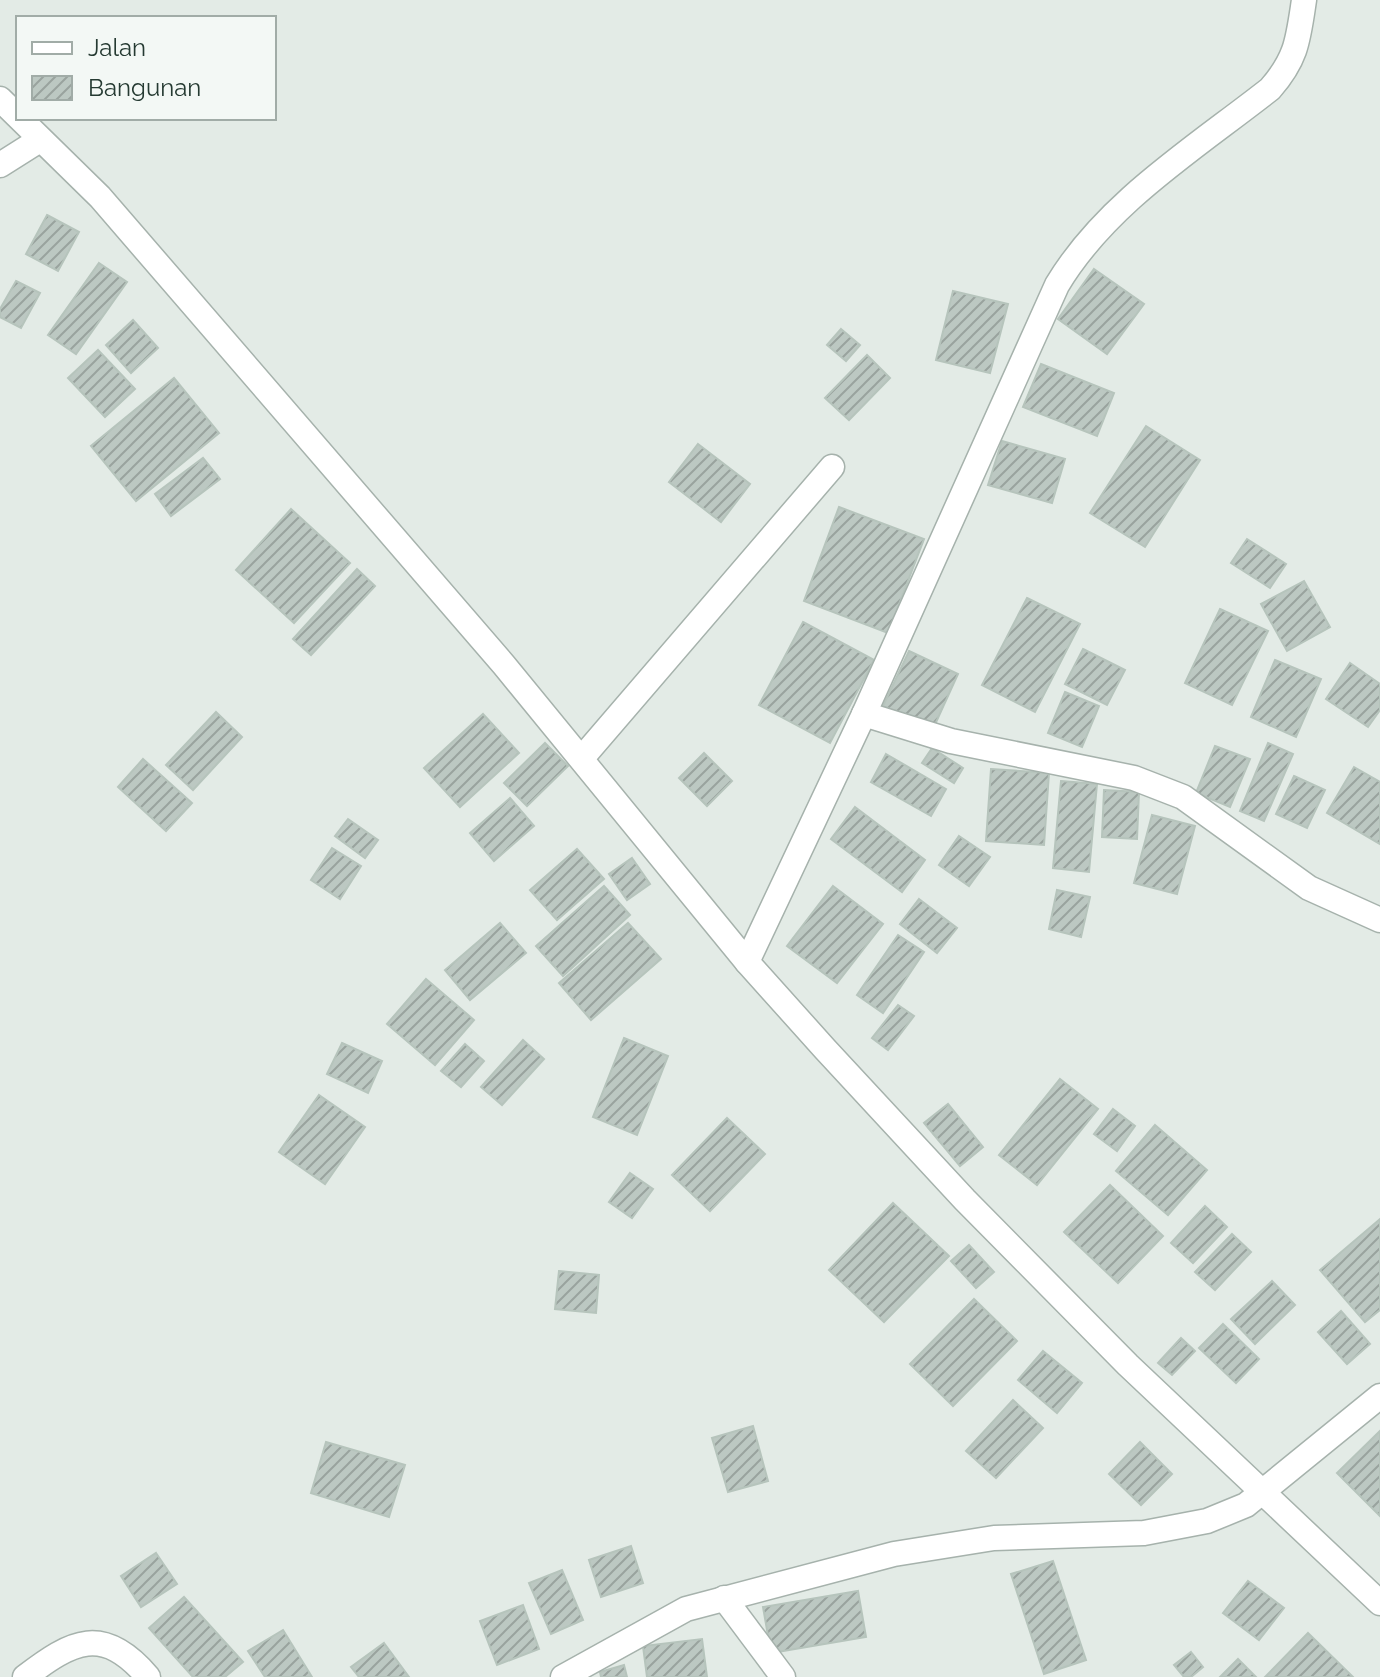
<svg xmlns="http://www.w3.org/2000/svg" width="1380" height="1677" viewBox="0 0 1380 1677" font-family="Raleway,sans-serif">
  <defs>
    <pattern id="building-hatch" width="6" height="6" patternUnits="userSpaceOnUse" patternTransform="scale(2)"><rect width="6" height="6" fill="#bcc8c2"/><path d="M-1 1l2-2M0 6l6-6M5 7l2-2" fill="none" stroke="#99a39e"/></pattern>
  </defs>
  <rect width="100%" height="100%" fill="#e3ebe6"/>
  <g fill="url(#building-hatch)" stroke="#b6c4bc" stroke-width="2">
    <path d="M47,215L79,232L58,271L26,254Z"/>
    <path d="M99,263L127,282L76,354L48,335Z"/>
    <path d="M1094,269L1144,304L1107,354L1058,319Z"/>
    <path d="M16,281L40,293L21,328L0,317V309Z"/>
    <path d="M953,291L1008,304L990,373L936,360Z"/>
    <path d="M133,320L158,348L131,373L106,345Z"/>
    <path d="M841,329L860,345L846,361L827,345Z"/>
    <path d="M98,350L135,389L105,417L68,378Z"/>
    <path d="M867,355L890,378L849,420L825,398Z"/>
    <path d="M1041,364L1114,393L1097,436L1023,407Z"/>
    <path d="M174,378L219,433L136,501L91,446Z"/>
    <path d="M1146,426L1200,460L1145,547L1090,513Z"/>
    <path d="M1002,441L1065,459L1052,503L988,485Z"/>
    <path d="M698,444L750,484L721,522L669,482Z"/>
    <path d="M203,458L220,479L171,516L155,494Z"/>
    <path d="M839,507L924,539L888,633L804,601Z"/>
    <path d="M291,509L350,563L294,623L236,570Z"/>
    <path d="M1247,539L1286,564L1270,588L1231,563Z"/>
    <path d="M357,569L375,586L311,655L293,639Z"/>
    <path d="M1304,581L1330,627L1287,651L1261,604Z"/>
    <path d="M1027,598L1080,624L1035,712L982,685Z"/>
    <path d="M1220,609L1268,631L1232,705L1185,683Z"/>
    <path d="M803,622L874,660L830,743L759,705Z"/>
    <path d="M1083,649L1125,670L1107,705L1065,684Z"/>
    <path d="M909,651L958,674L933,729L883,706Z"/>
    <path d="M1275,660L1321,679L1296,737L1251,717Z"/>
    <path d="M1350,663L1380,684V710L1368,727L1326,699Z"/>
    <path d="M1065,692L1099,706L1082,747L1048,733Z"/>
    <path d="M216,712L242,737L193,790L166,765Z"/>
    <path d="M483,714L519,753L460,807L424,768Z"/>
    <path d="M545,743L568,766L527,806L504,783Z"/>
    <path d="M1268,743L1293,754L1264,821L1240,811Z"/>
    <path d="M1215,746L1250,759L1230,807L1196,793Z"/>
    <path d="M932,748L963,768L954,783L922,763Z"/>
    <path d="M704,753L732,781L707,806L679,778Z"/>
    <path d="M886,754L946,789L931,816L871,782Z"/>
    <path d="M143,759L192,803L166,831L118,787Z"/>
    <path d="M1354,767L1380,782V844L1327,813Z"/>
    <path d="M991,769L1049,773L1044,845L986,841Z"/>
    <path d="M1294,776L1325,790L1307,828L1276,814Z"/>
    <path d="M1061,781L1097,784L1089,872L1053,868Z"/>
    <path d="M1104,790L1139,792L1137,839L1102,837Z"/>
    <path d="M510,798L534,826L494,861L470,833Z"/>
    <path d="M855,807L925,860L902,892L831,839Z"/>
    <path d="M1152,815L1195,826L1177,894L1134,883Z"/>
    <path d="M348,819L378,840L365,858L335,836Z"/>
    <path d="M959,836L990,857L969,886L939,865Z"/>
    <path d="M332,848L361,866L340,899L311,880Z"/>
    <path d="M577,849L604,879L557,920L530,890Z"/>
    <path d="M632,858L650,884L627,900L609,874Z"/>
    <path d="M604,886L630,915L563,976L536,946Z"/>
    <path d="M833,886L883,924L837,983L787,946Z"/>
    <path d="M1057,890L1090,897L1081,937L1049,929Z"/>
    <path d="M919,899L957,928L937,953L900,924Z"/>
    <path d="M500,923L526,953L470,1000L445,970Z"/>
    <path d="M628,923L661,959L591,1020L559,983Z"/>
    <path d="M898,935L924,952L883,1013L857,995Z"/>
    <path d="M426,979L474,1020L435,1065L387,1024Z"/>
    <path d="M898,1005L914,1016L888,1050L872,1038Z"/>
    <path d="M624,1038L668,1056L637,1135L593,1117Z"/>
    <path d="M523,1040L544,1059L502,1105L481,1087Z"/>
    <path d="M342,1043L382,1061L368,1093L327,1074Z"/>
    <path d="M465,1044L484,1061L461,1087L441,1071Z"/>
    <path d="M1060,1079L1098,1109L1037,1185L999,1155Z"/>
    <path d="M319,1095L365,1127L325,1184L279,1152Z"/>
    <path d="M948,1104L983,1147L960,1166L924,1123Z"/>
    <path d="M1113,1109L1135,1126L1117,1151L1094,1134Z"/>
    <path d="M727,1118L765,1154L710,1211L672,1175Z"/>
    <path d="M1155,1125L1207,1170L1168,1215L1116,1171Z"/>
    <path d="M630,1173L653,1189L632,1218L609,1202Z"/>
    <path d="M1110,1185L1163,1236L1118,1283L1064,1232Z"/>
    <path d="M893,1203L949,1256L884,1322L829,1270Z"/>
    <path d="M1205,1206L1227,1227L1193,1263L1171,1243Z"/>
    <path d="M1380,1219V1310L1365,1322L1320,1270Z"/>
    <path d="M1232,1234L1251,1252L1215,1290L1195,1272Z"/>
    <path d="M969,1245L994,1272L976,1288L951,1261Z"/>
    <path d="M559,1271L599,1275L596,1313L555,1309Z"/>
    <path d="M1272,1281L1295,1305L1255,1344L1231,1319Z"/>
    <path d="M974,1299L1017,1341L953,1406L910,1364Z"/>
    <path d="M1341,1311L1370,1344L1347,1364L1318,1332Z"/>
    <path d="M1223,1324L1259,1359L1236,1383L1199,1348Z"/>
    <path d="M1181,1338L1195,1351L1172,1375L1158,1363Z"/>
    <path d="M1043,1351L1082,1383L1057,1413L1018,1380Z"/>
    <path d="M1013,1400L1043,1428L996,1478L966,1451Z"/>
    <path d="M753,1426L768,1481L728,1492L712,1438Z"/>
    <path d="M1380,1431V1516L1337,1473Z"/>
    <path d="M326,1442L405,1465L389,1517L311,1493Z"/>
    <path d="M1140,1442L1172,1474L1141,1505L1109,1474Z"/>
    <path d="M631,1546L643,1583L601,1597L589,1560Z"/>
    <path d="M156,1553L177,1584L141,1607L121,1576Z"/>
    <path d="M1053,1561L1086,1660L1044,1674L1011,1574Z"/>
    <path d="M562,1570L583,1620L551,1634L529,1583Z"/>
    <path d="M1248,1581L1284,1608L1259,1640L1223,1613Z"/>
    <path d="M858,1591L866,1637L771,1653L763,1607Z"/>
    <path d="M184,1597L243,1662L225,1677H193L149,1628Z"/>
    <path d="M523,1605L539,1649L497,1665L480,1621Z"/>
    <path d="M283,1630L312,1677H265L248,1651Z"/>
    <path d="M1308,1633L1353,1677H1265Z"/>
    <path d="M702,1639L707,1677H647L643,1646Z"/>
    <path d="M384,1643L409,1677H359L351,1667Z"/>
    <path d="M1191,1652L1203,1667L1191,1677H1184L1174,1665Z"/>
    <path d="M1238,1659L1256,1677H1220Z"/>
    <path d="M624,1665L627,1677H601L600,1672Z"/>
  </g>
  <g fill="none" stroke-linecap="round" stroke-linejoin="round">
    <g stroke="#a6b2ac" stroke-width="27">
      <g id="minor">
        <path d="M0,165L38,141"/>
        <path d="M864,714L951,741L1134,778L1183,797L1309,888L1380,920"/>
        <path d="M582,758L832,467"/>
        <path d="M747,962L864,714L1057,285C1106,203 1195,148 1270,89C1297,58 1298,40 1304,0"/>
        <path d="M724,1598L783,1677"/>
        <path d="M25,1677C72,1641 103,1624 148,1677"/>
        <path d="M563,1677L686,1609L894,1554L994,1538L1144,1533L1207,1521L1246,1505L1380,1396"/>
      </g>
    </g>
    <g stroke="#a6b2ac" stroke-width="27">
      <path id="tertiary" d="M0,99L100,197L504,665L747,962L825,1049L965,1200L1128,1365L1380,1603"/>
    </g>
    <use href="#minor" stroke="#fff" stroke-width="24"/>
    <use href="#tertiary" stroke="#fff" stroke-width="24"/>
  </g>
  <rect x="16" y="16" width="260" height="104" fill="#f3f8f5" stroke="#a1aca7" stroke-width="2"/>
  <rect x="32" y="42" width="40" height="12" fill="#ffffff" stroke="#a1aca7" stroke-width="2"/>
  <text x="88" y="56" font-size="24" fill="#253a32">Jalan</text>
  <rect x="32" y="76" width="40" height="24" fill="url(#building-hatch)" stroke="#a1aca7" stroke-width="2"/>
  <text x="88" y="96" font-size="24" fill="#253a32">Bangunan</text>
</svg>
